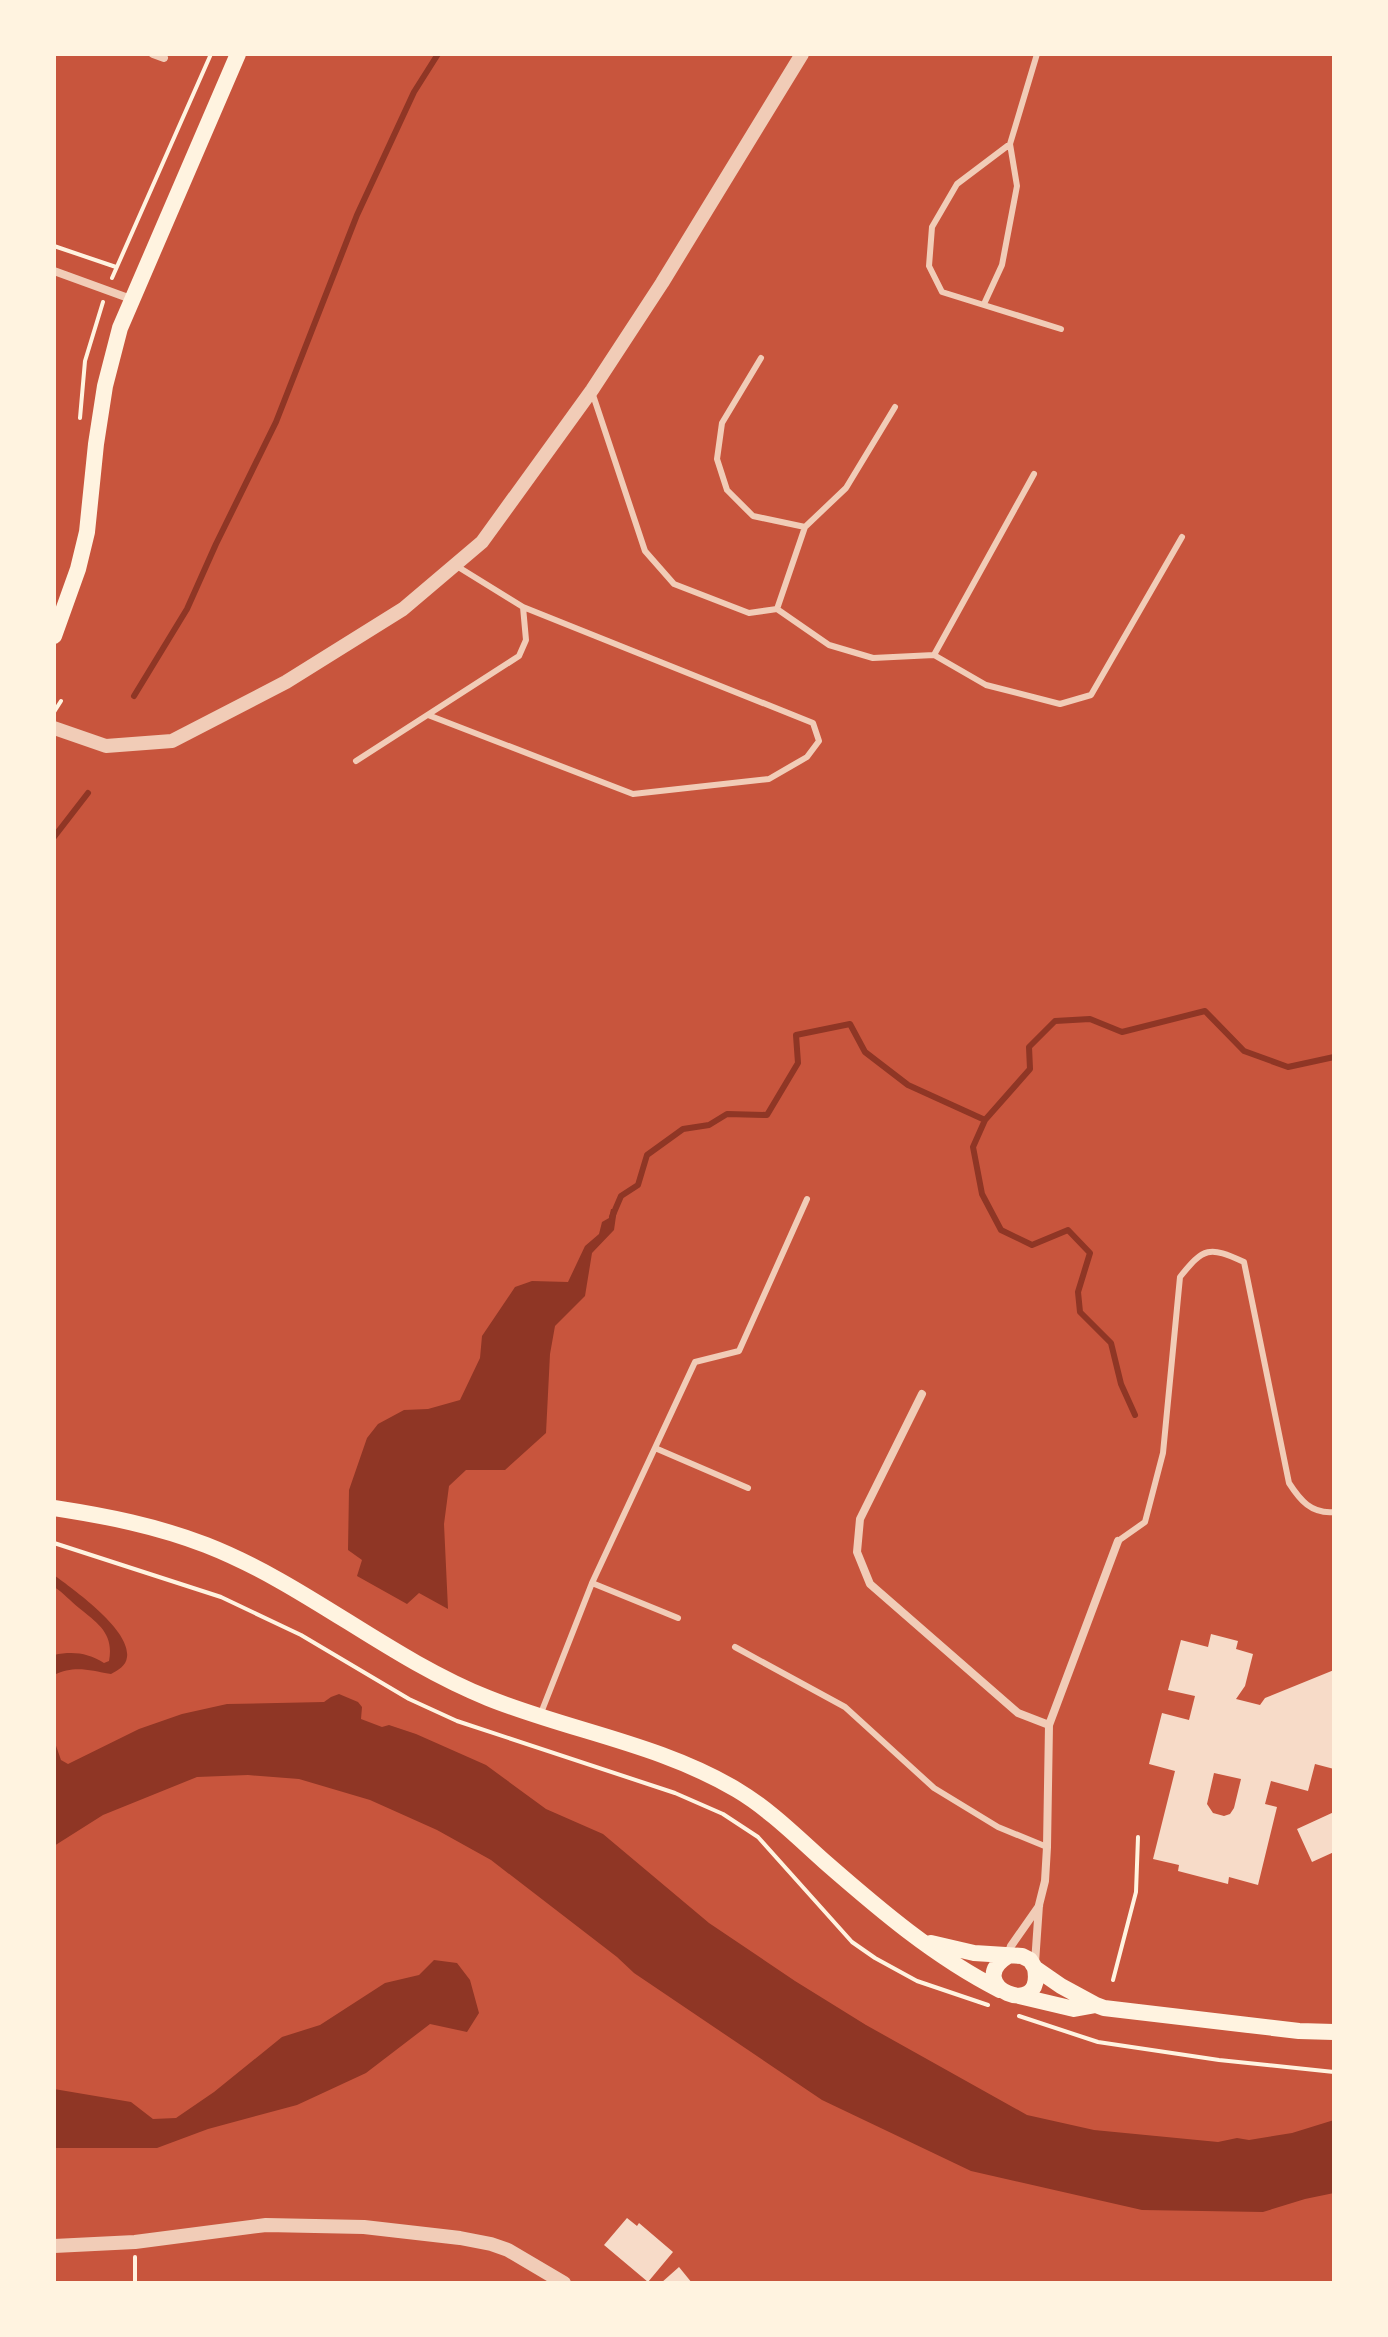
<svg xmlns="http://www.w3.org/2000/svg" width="1388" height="2337" viewBox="0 0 1388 2337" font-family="Overpass,sans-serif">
  <rect width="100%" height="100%" fill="#c8553d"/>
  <path fill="#8f3625" d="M611,1209H617L614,1230L592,1253L585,1296L555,1326L550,1354L546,1433L505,1470H466L449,1486L444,1524L448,1609L419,1593L407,1604L357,1576L362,1560L348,1550L349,1490L367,1438L378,1424L404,1410L428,1409L460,1400L480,1358L482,1336L515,1287L532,1281L568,1282L585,1246L599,1234L602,1222L609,1218Z
    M54,1575C74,1590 131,1630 127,1657C126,1666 118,1670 111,1674C89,1670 74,1665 54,1675V1655C73,1651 88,1653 104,1663L109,1661C114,1634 99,1624 79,1608C70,1601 64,1593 54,1587Z
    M339,1694L358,1702L362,1707L361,1719L382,1727L389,1725L416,1734L486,1765L546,1809L603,1834L709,1923L795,1981L866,2025L1027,2115L1094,2130L1218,2142L1237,2138L1249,2140L1292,2133L1334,2120V2193L1305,2199L1263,2212L1142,2210L971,2171L822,2100L634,1973L617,1957L491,1860L437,1830L370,1800L299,1779L248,1775L197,1777L103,1815L54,1846V1740L61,1760L68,1764L139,1729L182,1714L227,1704L324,1702L331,1697Z
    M434,1960L457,1963L470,1980L479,2013L467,2032L430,2024L366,2073L297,2105L208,2129L157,2148H54V2089L131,2102L153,2119L176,2118L214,2092L282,2037L320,2025L385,1983L419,1975Z"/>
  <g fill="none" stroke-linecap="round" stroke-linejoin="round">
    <path stroke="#8f3625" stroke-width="6" d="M134,696L187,609L216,544L276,422L357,215L414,92L438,54
      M54,837L88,793
      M985,1120L973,1147L982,1194L1001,1230L1032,1245L1068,1230L1090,1253L1078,1292L1080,1312L1111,1343L1121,1384L1135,1415
      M612,1217L621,1196L638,1185L647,1155L683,1129L709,1125L727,1114L767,1115L798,1063L796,1035L850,1024L865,1052L908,1085L985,1120L1030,1069L1029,1047L1055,1021L1090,1019L1122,1032L1205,1011L1244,1051L1288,1067L1334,1057"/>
  </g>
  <path fill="#f7dbc8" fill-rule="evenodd" d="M1211,1634L1238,1641L1236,1649L1253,1654L1245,1686L1236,1699L1260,1705L1265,1698L1334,1670V1769L1315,1764L1308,1791L1271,1781L1265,1804L1277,1807L1258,1885L1229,1877L1228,1884L1178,1871L1179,1865L1153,1859L1175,1771L1149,1764L1162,1713L1189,1720L1195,1696L1168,1690L1181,1640L1208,1647ZM1214,1773L1241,1779L1234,1808L1230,1814L1224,1816L1213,1813L1207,1804Z
    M1334,1812V1852L1312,1862L1297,1829Z
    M627,2218L637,2226L639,2223L673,2252L648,2282L604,2245Z
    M679,2267L692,2283H661Z"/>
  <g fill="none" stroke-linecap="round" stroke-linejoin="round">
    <path stroke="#fff3e0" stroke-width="4" d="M54,246L116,267
      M112,278L211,54
      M80,418L85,361L103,302
      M54,712L61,701
      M54,1543L221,1597L301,1635L409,1699L457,1721L675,1793L723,1814L758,1837L852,1942L875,1958L917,1981L988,2005
      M1113,1980L1136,1892L1138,1837
      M1019,2016L1098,2042L1219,2060L1334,2072
      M135,2283V2257"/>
    <path stroke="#f1ccb7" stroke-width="6" d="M1037,54L1010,144L957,184L932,227L929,266L942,292L1061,329
      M984,304L1002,265L1017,186L1010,144
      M761,358L722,423L717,459L727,490L753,516L805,527
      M592,392L645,551L674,584L749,613L777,609L829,645L873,658L934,655L986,685L1060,704L1091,695L1182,537
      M777,609L805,527L846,488L895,407
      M934,655L1034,474
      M428,715L633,794L769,779L807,757L819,741L813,723L523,607L455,565
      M356,761L519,656L526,640L523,607
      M655,1448L748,1488
      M1118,1541L1145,1522L1163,1453L1180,1277C1204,1247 1209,1246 1244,1262L1289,1483C1300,1500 1311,1514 1334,1512
      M592,1583L678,1618
      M735,1647L845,1707L934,1788L998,1827L1047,1847
      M541,1713L592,1583L695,1362L739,1351L807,1199"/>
    <path stroke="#f1ccb7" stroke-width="8" d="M153,54L164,58
      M54,271L131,299
      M922,1394L860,1519L857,1552L870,1584L1018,1713L1049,1725
      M1008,1955L1011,1946L1039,1906
      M1035,1963L1039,1905L1045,1881L1047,1847L1049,1725L1118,1541"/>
    <path stroke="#f1ccb7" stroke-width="14" d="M54,728L106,746L172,741L286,682L403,609L482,542L592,390L662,283L802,54
      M54,2246L135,2242L266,2225L364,2227L460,2238L491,2244L508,2250L564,2283"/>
    <path stroke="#fff3e0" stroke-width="16" d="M54,636L78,569L87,532L96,444L105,386L120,328L238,54
      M54,1508C106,1516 157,1526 206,1545C306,1584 388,1658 488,1698C570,1731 660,1744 737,1790C769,1809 797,1837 825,1862C880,1910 935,1957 1000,1990
      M931,1943L974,1953L1022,1956L1030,1960L1035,1968L1061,1986L1096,2005L1104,2008L1299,2031L1334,2032
      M1008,1956C961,1985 1045,2022 1035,1968
      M1019,1996L1074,2009L1096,2005"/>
  </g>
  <rect width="1388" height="2337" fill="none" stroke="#fff3e0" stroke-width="112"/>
</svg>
